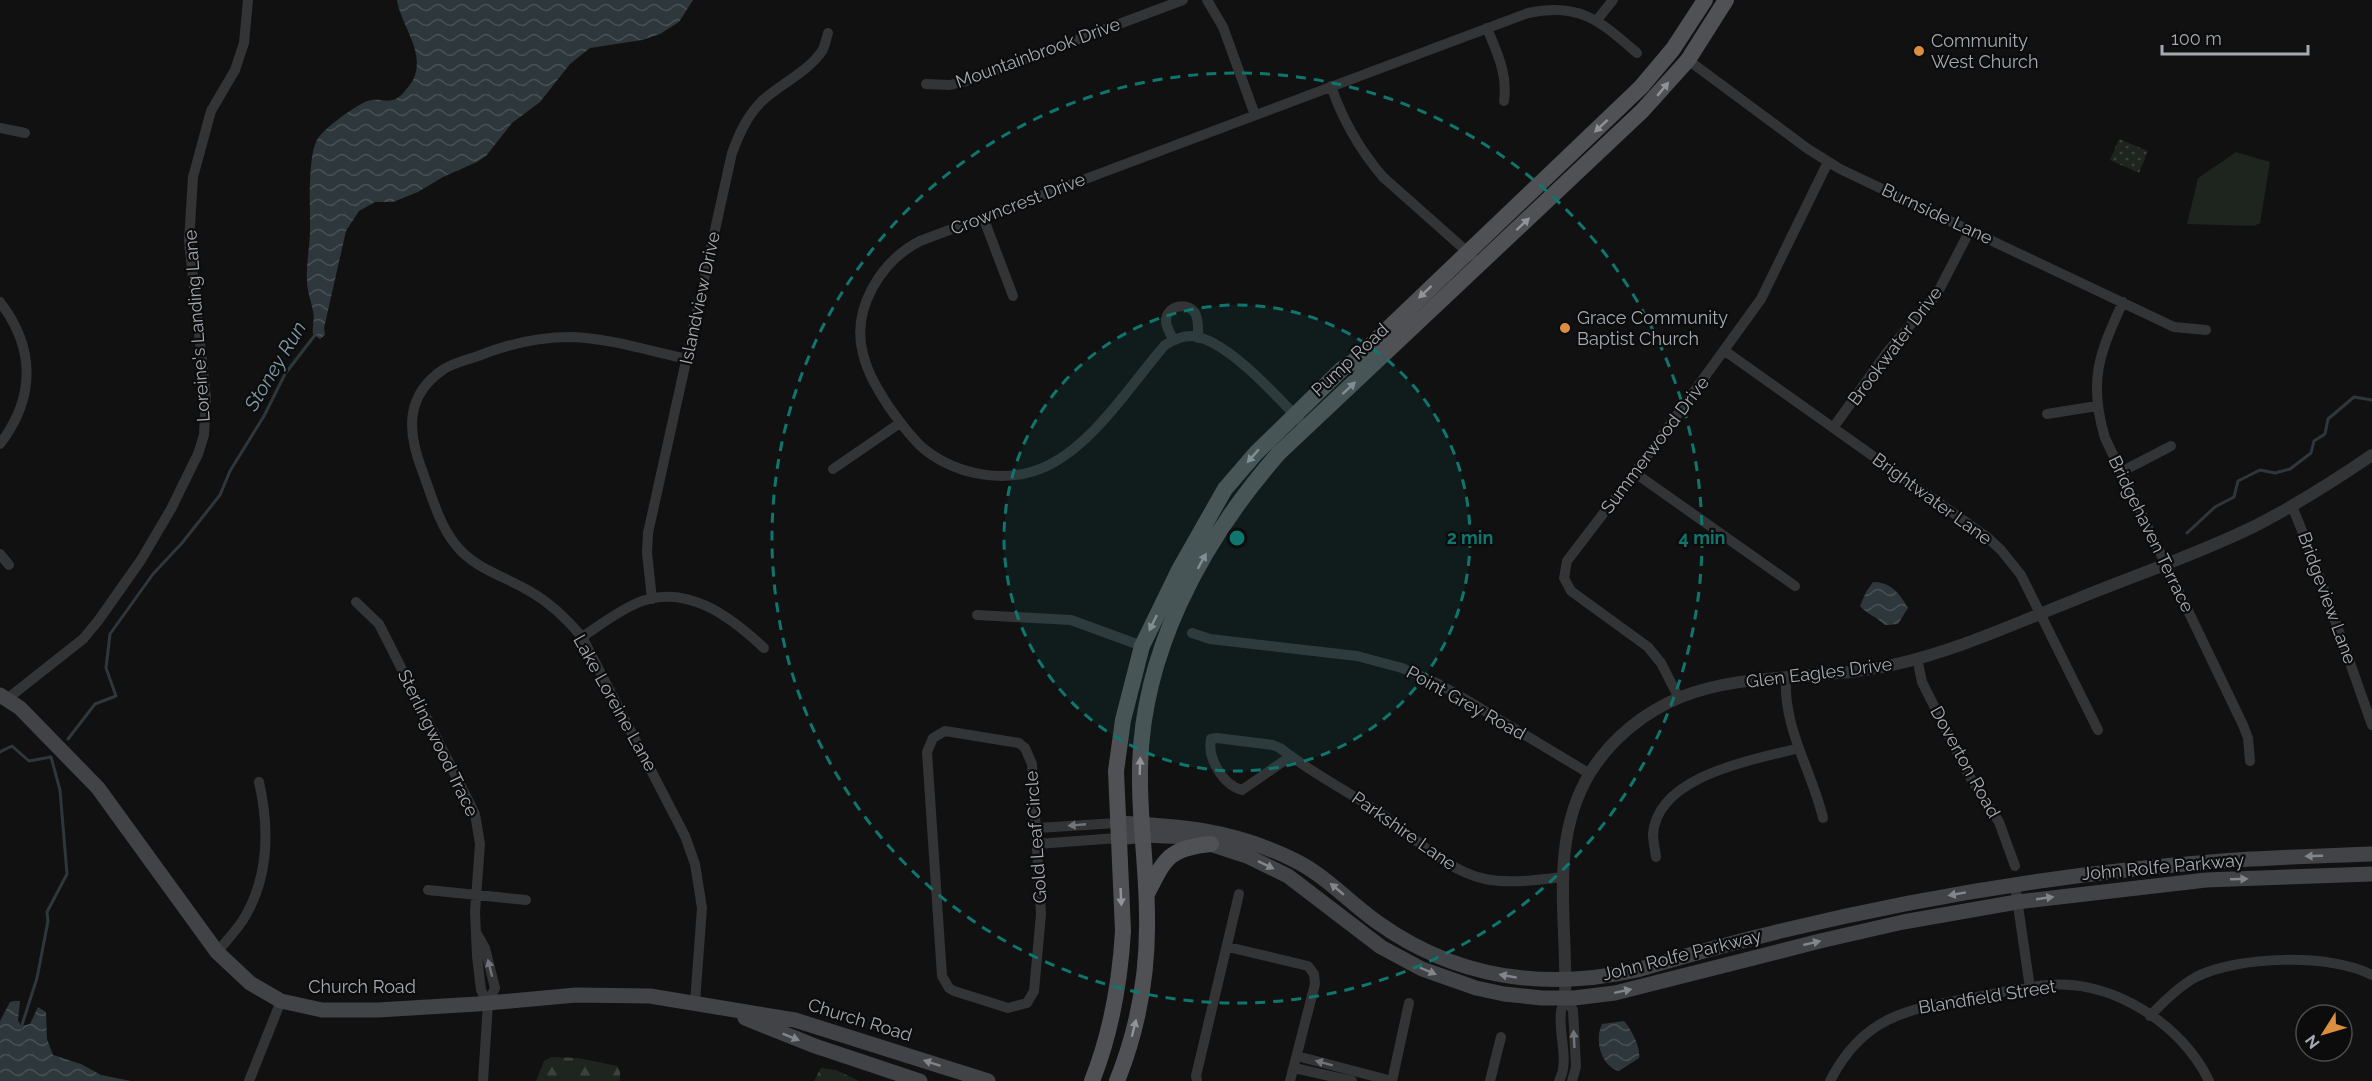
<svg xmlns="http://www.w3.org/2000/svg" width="2372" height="1081" viewBox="0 0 2372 1081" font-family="Raleway,sans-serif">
  <defs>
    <pattern id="forest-firs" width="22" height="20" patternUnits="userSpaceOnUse" patternTransform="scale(1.5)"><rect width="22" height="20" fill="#1e241e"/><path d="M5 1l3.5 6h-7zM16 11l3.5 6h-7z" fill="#3c413c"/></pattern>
    <pattern id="garden-dots" width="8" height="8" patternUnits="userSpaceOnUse" patternTransform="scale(1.5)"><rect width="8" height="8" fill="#1e241e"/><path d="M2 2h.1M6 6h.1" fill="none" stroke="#3c413c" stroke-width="1.8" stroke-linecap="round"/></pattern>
    <pattern id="water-waves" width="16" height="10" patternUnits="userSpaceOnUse" patternTransform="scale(1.5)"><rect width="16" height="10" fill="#2e373b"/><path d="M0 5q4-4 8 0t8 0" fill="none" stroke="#495155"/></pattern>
  </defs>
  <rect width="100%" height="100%" fill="#111112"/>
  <path fill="url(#forest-firs)" d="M551,1057L578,1058L617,1066L620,1072V1081H536L544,1061Z
    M821,1068L836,1070L859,1081H814Z"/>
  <path fill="url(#garden-dots)" d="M2119,139L2148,151L2139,173L2110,160Z"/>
  <path fill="#1e241e" d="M2236,152L2270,162L2260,223L2254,226L2187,224L2198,178Z"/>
  <path fill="url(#water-waves)" d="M397,0H693L679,22L660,34L642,40L590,48L570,64L540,102L512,123L486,156L477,162L443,177L418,192L393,202H375L359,211L346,231L324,328L325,335L320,339L313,334C312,326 315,318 313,311C311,300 307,292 307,280C306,261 311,241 310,221C310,202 308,157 317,140C324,128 350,110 363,103C379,94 390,109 404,92C407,88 412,83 414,78C425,50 401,26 397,0Z
    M1873,582C1891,582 1900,594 1908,608L1898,624L1885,625C1877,617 1868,615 1860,606L1866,592Z
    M14,1001H20L18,1020L21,1026L30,1024L38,1007L46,1012L47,1039L53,1055L81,1064L101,1075L131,1081H0V1021L10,1002Z
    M1624,1021C1631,1029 1641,1047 1639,1058L1619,1071C1601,1066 1594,1040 1602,1024Z"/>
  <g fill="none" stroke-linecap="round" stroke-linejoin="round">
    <path stroke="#2e373b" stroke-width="3" d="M2187,533L2215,507L2234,497L2238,481L2260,470L2275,473L2290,469L2311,453L2314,441L2325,434L2328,419L2354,397L2372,400
      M68,739L95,704L116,696L106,668L110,634L153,574L182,543L220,495L230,471L264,416L285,374L315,335
      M0,752L12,746L29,761L51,757L60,790L67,874L47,912L48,921L37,978L21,1028"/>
    <path stroke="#323436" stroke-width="10" d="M1207,0L1223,27L1255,115
      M1597,20L1613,0
      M1487,28C1497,53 1508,74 1504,101
      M1688,60L1808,149L1840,169L2174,327L2206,330
      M926,84L950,85L967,81L1183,0
      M1331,86C1343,121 1359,149 1383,177L1472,256
      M0,128L25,133
      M983,217L1013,296
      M0,302C36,349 35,398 0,444
      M2123,302C2099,354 2088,381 2105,438L2243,725L2248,738L2250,761
      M1173,340C1171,334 1166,327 1166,321C1166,306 1187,301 1195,313C1199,320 1198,330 1198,338
      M1725,351L1987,537L2001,550L2021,575L2098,730
      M687,359C649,351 609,338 571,337C537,337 508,344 478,356C467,360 454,363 444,369C405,395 407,431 422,470C431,494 439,524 455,544C474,569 505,576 531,592C552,604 567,619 582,637L685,836L695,864L702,908L695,1002
      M2047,414L2097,406
      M1307,428C1283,403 1226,337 1191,336C1181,336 1173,340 1165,345C1131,384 1095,442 1049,465C1009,485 958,476 924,449C910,437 900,422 889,407C878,390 868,374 863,354C851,309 881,261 920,241L1528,13C1580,2 1600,21 1637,53
      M1833,428L1888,351L1937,294L1970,230
      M833,469L900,423
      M2121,472L2171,446
      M1635,473L1795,586
      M2292,506L2313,558L2372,725
      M0,554L9,565
      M652,599L647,553L648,533L732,153C739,134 747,116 762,101C780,84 808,72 822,51C825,46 826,39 828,33
      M356,602L379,624L475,814L480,844L475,912L477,956L481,990L488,1003
      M977,615L1071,620L1142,646
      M1192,633L1210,639L1357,656L1402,668L1439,684L1470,702L1590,774
      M582,637C600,625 617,612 637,603C686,582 731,617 764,648
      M1917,658L1922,682L1968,774L1999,822L2015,866
      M1786,678C1783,728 1812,771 1823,818
      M1679,698L1661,663L1648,647L1571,591L1564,578L1567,561L1651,451L1761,299L1828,162
      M7,699L83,639L98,621L141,560L171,509L198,454L204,435L206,398L189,241L193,177L211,111L235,70L244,43L248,0
      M945,731L1019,743L1025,748L1032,764L1041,914L1034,991L1027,1003L1008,1008L954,991L949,988L942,976L927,752L933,738Z
      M1291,756L1242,790C1223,785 1207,758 1211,739L1217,738L1273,745L1280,748C1311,773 1348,791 1380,813C1414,836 1444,870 1485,879C1510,884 1536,880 1562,877
      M1037,828L1117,823
      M1037,844L1118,838
      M1656,857C1655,849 1653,841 1653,834C1658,775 1754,760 1799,748
      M2015,885L2030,988
      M428,890L526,900
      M477,934L485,948L495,988L488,1003L483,1081
      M1228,947L1308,966L1314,974L1315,984L1290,1081
      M217,952C227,940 239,928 246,915C269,874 269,826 259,782
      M1565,998L1573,1010L1576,1067L1572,1081
      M2150,1016C2164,1001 2178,987 2196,977C2237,956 2331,953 2372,975
      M1297,1056L1392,1081
      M1294,1068L1352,1081
      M249,1081L281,1001
      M1197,1081L1196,1076L1239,894
      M1392,1081L1409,1003
      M1490,1081L1501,1037
      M1559,1081C1570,1060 1558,1035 1561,1012C1561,1008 1564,1003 1565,998
      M1830,1081C1864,1014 1910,1009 1977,997C2000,993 2025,986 2049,985C2113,980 2182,1024 2209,1081"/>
    <path stroke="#323436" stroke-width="12" d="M1565,998C1568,922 1548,842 1590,773C1611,739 1644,712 1681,697C1747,671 1822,681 1892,665C1956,651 2016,623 2077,599C2136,575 2198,554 2255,526C2296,505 2334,481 2372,455"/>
    <path stroke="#414346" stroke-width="15" d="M0,695L20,708L98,788L217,952L250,983L281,1001L322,1010H378L477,1004L576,995L650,996L795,1020L988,1081
      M1117,823C1182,826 1234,830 1294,860C1325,875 1349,902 1377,922C1455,978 1544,991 1637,970C1827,913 2024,876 2222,861C2272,857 2322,856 2372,854
      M1118,838L1143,835L1189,837L1247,856L1288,876L1381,947L1422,969L1476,988L1504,994L1542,998H1574L1615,993L1820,941L1903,922L2017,902L2206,880L2372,874
      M745,1018L815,1046L920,1081"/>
    <path stroke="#4f5155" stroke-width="16" d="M1147,894C1165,858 1169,848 1211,844
      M1092,1081C1111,1033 1120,983 1123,931L1116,771L1123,720L1142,646L1179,570L1225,489L1256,453L1342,369L1353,362L1641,87L1673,49L1705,0
      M1117,1081C1138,1029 1148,972 1147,917C1147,871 1140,826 1140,780C1138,658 1200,543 1279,453L1642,111L1688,60L1726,0"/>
  </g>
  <defs><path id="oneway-solid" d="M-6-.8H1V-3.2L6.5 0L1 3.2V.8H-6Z" transform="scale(1.5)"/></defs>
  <g fill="#8f949a">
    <use href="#oneway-solid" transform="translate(1663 89) rotate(-50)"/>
    <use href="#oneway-solid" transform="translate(1601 126) rotate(137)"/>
    <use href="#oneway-solid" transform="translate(1523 224) rotate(-43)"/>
    <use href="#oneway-solid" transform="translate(1425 292) rotate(137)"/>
    <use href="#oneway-solid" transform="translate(1349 388) rotate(-43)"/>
    <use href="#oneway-solid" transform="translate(1253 456) rotate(131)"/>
    <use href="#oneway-solid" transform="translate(1202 561) rotate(-61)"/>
    <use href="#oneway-solid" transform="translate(1153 623) rotate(116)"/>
    <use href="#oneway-solid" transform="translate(1140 766) rotate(-88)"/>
    <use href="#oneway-solid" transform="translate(1121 897) rotate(87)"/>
    <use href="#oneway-solid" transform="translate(1134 1028) rotate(-76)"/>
  </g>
  <g fill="#71757a">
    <use href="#oneway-solid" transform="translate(1077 825) rotate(175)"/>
    <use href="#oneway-solid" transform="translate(490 968) rotate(-104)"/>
    <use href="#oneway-solid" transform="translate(1574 1039) rotate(-93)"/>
    <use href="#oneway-solid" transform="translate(1324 1063) rotate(-165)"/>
  </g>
  <g fill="#81868c">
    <use href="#oneway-solid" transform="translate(2314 856) rotate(178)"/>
    <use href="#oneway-solid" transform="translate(1266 865) rotate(26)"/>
    <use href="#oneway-solid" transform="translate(2239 879) rotate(-2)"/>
    <use href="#oneway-solid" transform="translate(1337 889) rotate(-140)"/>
    <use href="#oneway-solid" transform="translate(1957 894) rotate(170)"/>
    <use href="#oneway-solid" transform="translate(2045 898) rotate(-8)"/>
    <use href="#oneway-solid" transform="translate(1812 943) rotate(-13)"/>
    <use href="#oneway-solid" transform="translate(1428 971) rotate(23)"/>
    <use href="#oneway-solid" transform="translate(1508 976) rotate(-170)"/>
    <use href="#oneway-solid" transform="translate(1623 991) rotate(-12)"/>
    <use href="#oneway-solid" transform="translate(791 1037) rotate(22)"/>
    <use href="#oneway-solid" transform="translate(932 1063) rotate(-162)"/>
  </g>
  <circle cx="1237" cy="538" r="233" fill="#0f766e" fill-opacity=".12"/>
  <g fill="none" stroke="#0f766e" stroke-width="3" stroke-dasharray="10 8">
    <circle cx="1237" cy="538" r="233"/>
    <circle cx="1237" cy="538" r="465"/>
  </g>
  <g fill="#db8e40" stroke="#0c0c0d" stroke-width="2">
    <circle cx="1919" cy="51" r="6"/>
    <circle cx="1565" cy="328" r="6"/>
  </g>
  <g text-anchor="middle" stroke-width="4.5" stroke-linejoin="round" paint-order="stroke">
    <g font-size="18" fill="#a4aab1" stroke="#0c0c0d" text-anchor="start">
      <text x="1931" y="47">Community<tspan x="1931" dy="21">West Church</tspan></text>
      <text x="1577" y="324">Grace Community<tspan x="1577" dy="21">Baptist Church</tspan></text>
    </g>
    <g font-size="18" fill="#a4aab1" stroke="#0c0c0d">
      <text transform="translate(1038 53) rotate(-20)" y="6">Mountainbrook Drive</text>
      <text transform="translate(1018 204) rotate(-21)" y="6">Crowncrest Drive</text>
      <text transform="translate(1937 214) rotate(25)" y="6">Burnside Lane</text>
      <text transform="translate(700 298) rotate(-78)" y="6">Islandview Drive</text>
      <text transform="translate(197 326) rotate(-94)" y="6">Loreine's Landing Lane</text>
      <text transform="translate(1895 346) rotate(-53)" y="6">Brookwater Drive</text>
      <text transform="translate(1350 360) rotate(-43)" y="6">Pump Road</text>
      <text transform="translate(1655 445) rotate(-53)" y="6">Summerwood Drive</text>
      <text transform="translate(1932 499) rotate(36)" y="6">Brightwater Lane</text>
      <text transform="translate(2151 534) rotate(64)" y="6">Bridgehaven Terrace</text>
      <text transform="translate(2327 598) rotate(70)" y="6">Bridgeview Lane</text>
      <text transform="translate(1819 673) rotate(-7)" y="6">Glen Eagles Drive</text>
      <text transform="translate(615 703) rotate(61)" y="6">Lake Loreine Lane</text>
      <text transform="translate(1466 703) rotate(29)" y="6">Point Grey Road</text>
      <text transform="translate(438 743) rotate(64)" y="6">Sterlingwood Trace</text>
      <text transform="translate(1965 762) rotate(61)" y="6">Doverton Road</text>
      <text transform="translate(1404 831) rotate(35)" y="6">Parkshire Lane</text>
      <text transform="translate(1036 837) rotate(-94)" y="6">Gold Leaf Circle</text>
      <text transform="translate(2163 867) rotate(-5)" y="6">John Rolfe Parkway</text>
      <text transform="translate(1682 955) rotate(-14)" y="6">John Rolfe Parkway</text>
      <text x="362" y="993">Church Road</text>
      <text transform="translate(1987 997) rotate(-9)" y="6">Blandfield Street</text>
      <text transform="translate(860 1020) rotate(17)" y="6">Church Road</text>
    </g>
    <g font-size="20" font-style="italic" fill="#7e9ca9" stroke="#0c0c0d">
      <text transform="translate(275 366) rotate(-59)" y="7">Stoney Run</text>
    </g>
  </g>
  <circle cx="1237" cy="538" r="9" fill="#0f766e" stroke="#0c0c0d" stroke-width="3"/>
  <g font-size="18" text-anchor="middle" font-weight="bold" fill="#0f766e" stroke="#0c0c0d" stroke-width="4.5" stroke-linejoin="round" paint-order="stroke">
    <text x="1470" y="544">2 min</text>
    <text x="1702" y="544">4 min</text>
  </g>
  <g transform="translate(2324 1033) rotate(233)"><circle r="28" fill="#0c0c0d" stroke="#494b4f" stroke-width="1.5"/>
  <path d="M0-4.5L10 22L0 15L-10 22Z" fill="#db8e40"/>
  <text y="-9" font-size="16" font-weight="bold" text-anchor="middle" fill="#a4aab1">N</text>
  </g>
  <path d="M2162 45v9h146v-9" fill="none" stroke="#a4aab1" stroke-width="3"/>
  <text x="2171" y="45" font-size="18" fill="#a4aab1" stroke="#0c0c0d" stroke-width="4.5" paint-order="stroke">100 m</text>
</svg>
